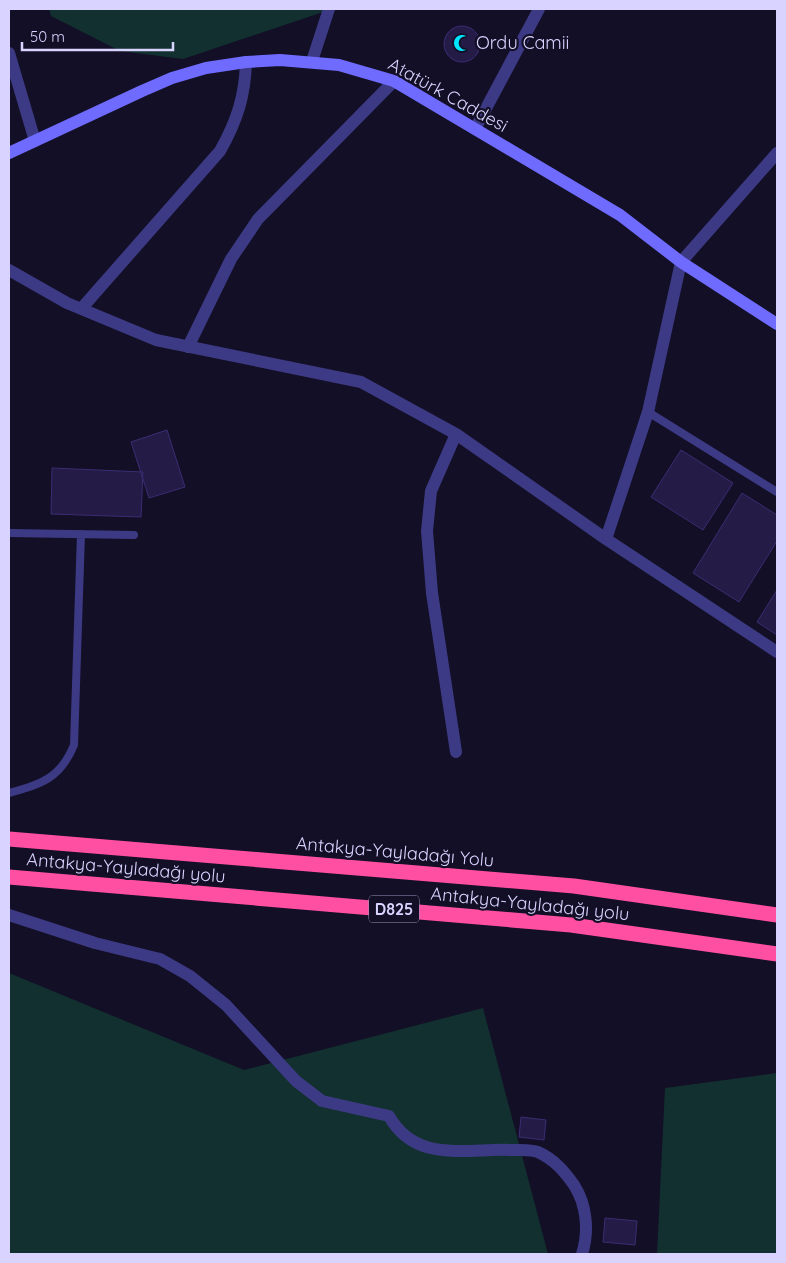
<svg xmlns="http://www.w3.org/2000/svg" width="786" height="1263" viewBox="0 0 786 1263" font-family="Quicksand,sans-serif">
  <rect width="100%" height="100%" fill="#130f26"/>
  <path fill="#12302f" d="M49,9H332L183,59L120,51L51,16Z
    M9,973L244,1070L483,1008L548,1254H9Z
    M777,1073V1254H657L665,1088Z"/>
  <path fill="#241b47" stroke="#3b2d73" d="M444 44a18 18 0 1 1 36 0a18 18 0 1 1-36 0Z
    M167,430L185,487L149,498L131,442Z
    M681,450L733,483L703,530L651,497Z
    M52,468L143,472L141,517L51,514Z
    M742,493L777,515V541L739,602L693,573Z
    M777,590V635L757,622Z
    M521,1117L546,1120L544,1140L519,1137Z
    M605,1218L637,1221L635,1245L603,1242Z"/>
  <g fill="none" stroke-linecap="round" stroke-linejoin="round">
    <path stroke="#3d3a85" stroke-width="8" d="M648,412L777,492
      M9,533L134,535
      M9,793C41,784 60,779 74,745L81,534"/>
    <path stroke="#3d3a85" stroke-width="12" d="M9,53L35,141
      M312,61L329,9
      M475,129L539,9
      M9,270L67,303L156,340L361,382L456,434L606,539L777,652
      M81,309L220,151C237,121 245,96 246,62
      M188,347L231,259L258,219L394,81
      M606,539L648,412L681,262L777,153
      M456,752L432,593L427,531L431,491L456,434
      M9,915L95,943L160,959L190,976L226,1005L296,1081L322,1101L389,1116C416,1164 466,1148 512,1150C520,1150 531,1149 538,1152C555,1160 564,1171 574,1185C587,1205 589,1232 582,1254"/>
    <path stroke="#6f6bff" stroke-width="12" d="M9,153L142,91L172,78L206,68L246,62L280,60L339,65L394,81L620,215L681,262L777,324"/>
    <path stroke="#ff4fa3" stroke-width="15" d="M9,839L574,886L777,915
      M9,877L571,925L777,954"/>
  </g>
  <defs>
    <g id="mosque-bare" transform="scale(1.35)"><path d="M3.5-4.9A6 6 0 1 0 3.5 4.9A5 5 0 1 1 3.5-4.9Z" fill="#00e5ff" stroke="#130f26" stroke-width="2.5" paint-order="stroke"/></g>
  </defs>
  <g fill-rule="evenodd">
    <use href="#mosque-bare" x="462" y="43"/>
  </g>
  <g text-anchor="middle" stroke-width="4.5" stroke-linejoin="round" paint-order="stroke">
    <rect fill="#130f26" stroke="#9e99be" stroke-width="1" x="369" y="895.5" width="50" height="27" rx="4"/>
    <g font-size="16" font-weight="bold" fill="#d9d4ff">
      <text x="394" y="915">D825</text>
    </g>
    <g font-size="18" fill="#d9d4ff" stroke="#130f26" text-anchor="start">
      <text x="476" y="49">Ordu Camii</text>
    </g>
    <g font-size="18" fill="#d9d4ff" stroke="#130f26">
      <text transform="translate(448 95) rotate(29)" y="6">Atatürk Caddesi</text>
      <text transform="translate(395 852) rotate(5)" y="6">Antakya-Yayladağı Yolu</text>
      <text transform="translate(126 868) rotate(5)" y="6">Antakya-Yayladağı yolu</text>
      <text transform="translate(530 904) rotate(6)" y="6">Antakya-Yayladağı yolu</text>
    </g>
  </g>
  <rect width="786" height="1263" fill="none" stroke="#d9d4ff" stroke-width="20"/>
  <path d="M22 42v8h151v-8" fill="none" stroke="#d9d4ff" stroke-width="2.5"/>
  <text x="30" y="42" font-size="15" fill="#d9d4ff" stroke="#130f26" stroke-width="4" paint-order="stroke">50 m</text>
</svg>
